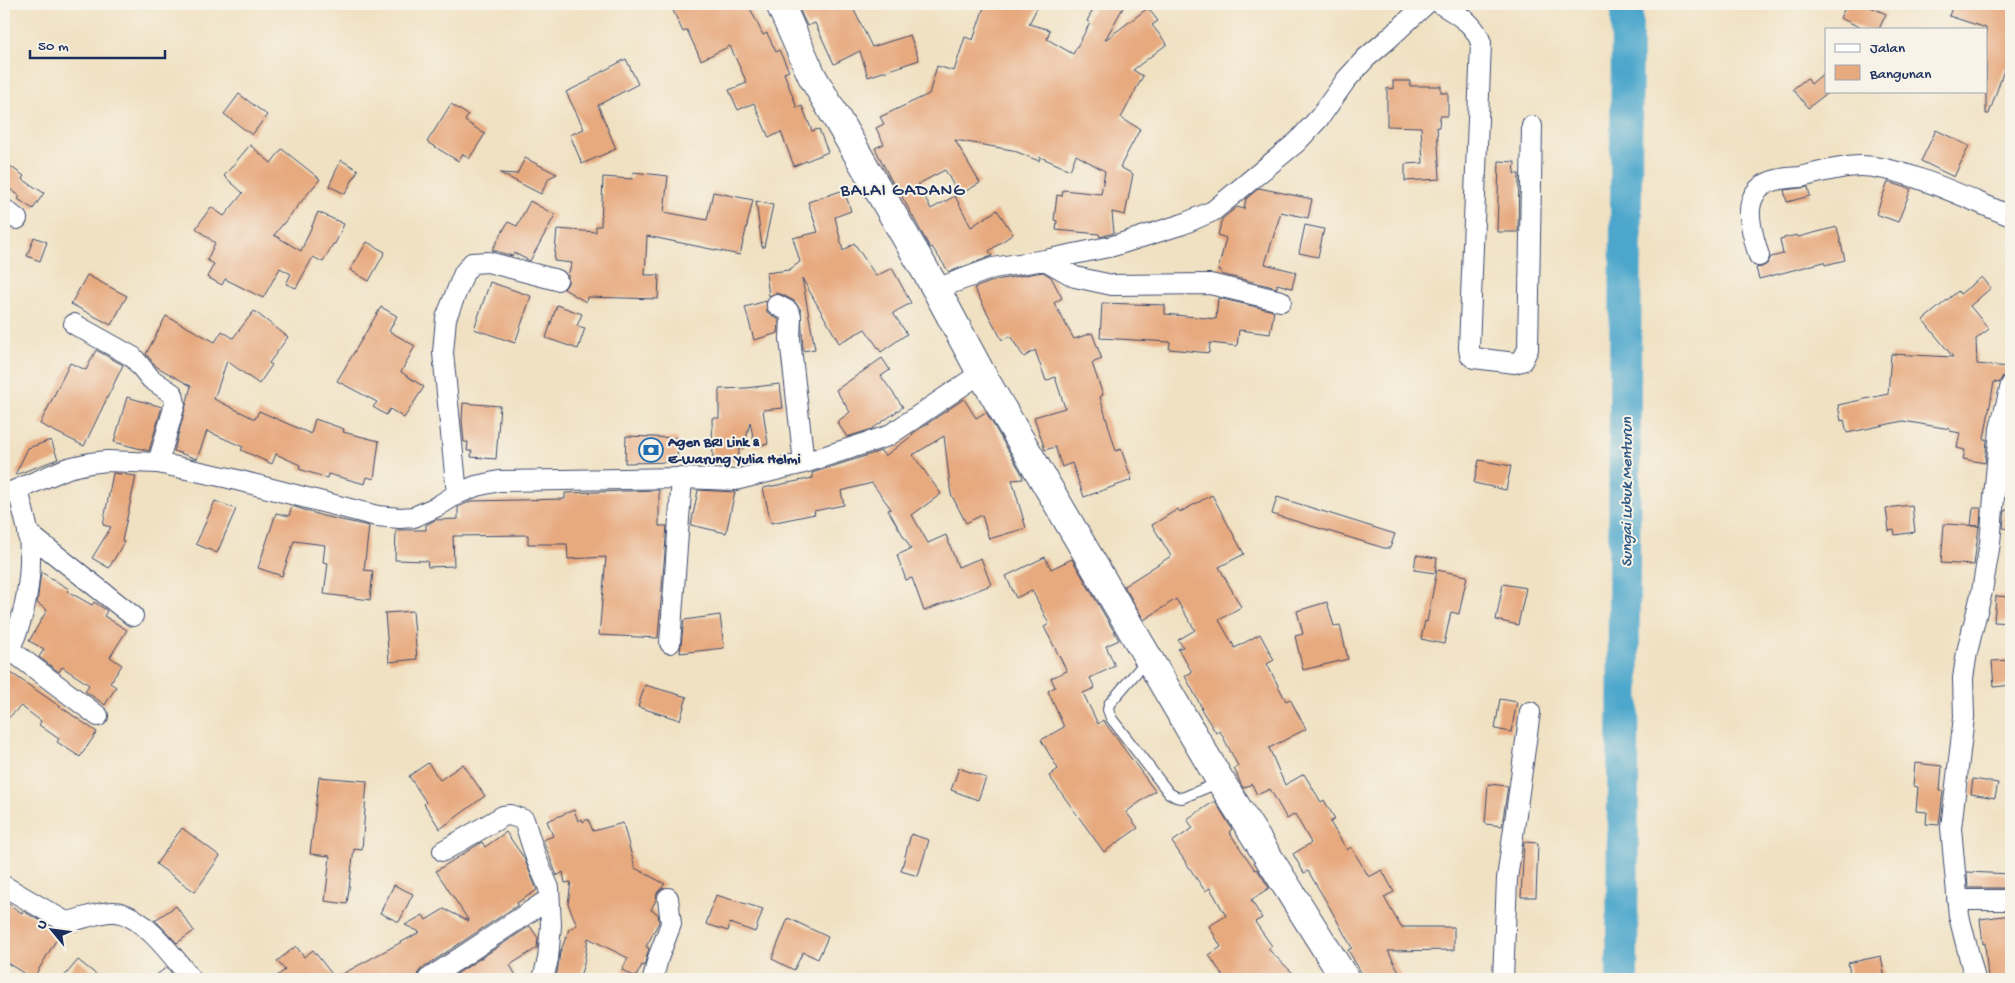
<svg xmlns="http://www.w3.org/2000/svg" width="2015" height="983" viewBox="0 0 2015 983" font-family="'Gochi Hand',sans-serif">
  <rect width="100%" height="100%" fill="#f7f3e8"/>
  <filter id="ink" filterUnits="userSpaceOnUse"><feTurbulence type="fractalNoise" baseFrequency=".02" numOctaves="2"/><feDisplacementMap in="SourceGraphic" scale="10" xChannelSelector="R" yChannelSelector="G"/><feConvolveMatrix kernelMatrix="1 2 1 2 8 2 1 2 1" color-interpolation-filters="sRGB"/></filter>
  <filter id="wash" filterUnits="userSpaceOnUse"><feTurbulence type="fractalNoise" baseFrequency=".0096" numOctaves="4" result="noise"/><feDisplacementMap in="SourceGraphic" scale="20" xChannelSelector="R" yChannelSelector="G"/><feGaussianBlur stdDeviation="1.12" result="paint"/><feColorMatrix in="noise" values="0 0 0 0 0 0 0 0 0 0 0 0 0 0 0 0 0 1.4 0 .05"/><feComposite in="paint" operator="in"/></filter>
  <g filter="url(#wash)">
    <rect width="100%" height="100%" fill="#f0e1c2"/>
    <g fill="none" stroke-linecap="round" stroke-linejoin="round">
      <path stroke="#4ea7cc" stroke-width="32" d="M1622,979L1627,4"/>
    </g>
    <g id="blocks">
      <path fill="#e7a97e" d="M670,4H748L763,35L767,33L776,52L779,50L789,71L784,73L797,108L802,106L812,131L819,129L828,152L794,166L781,132L769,138L754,103L738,110L729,90L747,83L730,46L701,60L687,30L683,32Z
        M797,4H846L849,10L853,8L872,47L910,35L919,60L868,77L860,51L834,64L815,23L807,26Z
        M985,4H1039L1029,24L1050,30L1047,39L1073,54L1090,23L1087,21L1096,4H1125L1105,40L1148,8L1158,21L1152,25L1167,44L1133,70L1143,76L1121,118L1140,129L1120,167L1133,174L1125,215L1112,212L1114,233L1100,237L1099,234L1056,230L1057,221L1054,220L1057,195L1062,196L1063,190L1101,194L1105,171L1076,155L1070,170L1040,157L1039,161L1012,150L955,140L980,183L959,195L945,170L918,184L931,209L955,196L971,227L997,210L1013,234L989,251L992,256L949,272L932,247L930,248L900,193L899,194L890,178L875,148L884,144L876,128L884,124L880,117L929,94L937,66L954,71L965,37L973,40Z
        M1847,4H1864L1886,14L1879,29H1864L1840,18Z
        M1953,4H2011V69L2005,67L1989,114H1986V28L1949,16Z
        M626,59L638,84L598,105L616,149L582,164L570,135L584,129L566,92L591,80L590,78Z
        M1826,71V94L1808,108L1793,89L1807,78L1811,84Z
        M1393,81H1410V86H1441V93H1448V116H1440L1439,127H1437L1440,179L1405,181V164L1423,163L1421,127L1387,126V88L1393,89Z
        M239,94L267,115L252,135L224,114Z
        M451,104L468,115L465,121L485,134L469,159L463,154L458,161L427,142Z
        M1936,130L1969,146L1954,177L1921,161Z
        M250,145L271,163L282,149L320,179L274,235L301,251L318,212L344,224L335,244H333L323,262L313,257L296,288L286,284L291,274L280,268L263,298L225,279L222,285L207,277L214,264L207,260L215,243L196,228L211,207L224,216L243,193L224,176Z
        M525,158L557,174L549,178L541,194L500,173L517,174Z
        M341,160L358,170L345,194L329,186Z
        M1499,161L1515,162L1514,174H1519L1518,232H1497Z
        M4,162L24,176L22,179L44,193L33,209L18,199L20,196L4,185Z
        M633,172L668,176L664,212L707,220L713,192L753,200L740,255L647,236L645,275H659L658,299L587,297L586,302L564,289L568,283V275L572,263L554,261L557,229L596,232V226H601L603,177L632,179Z
        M1888,182L1911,189L1898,222L1876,214Z
        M1808,187L1810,196L1787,202L1784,190Z
        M1259,188L1312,199L1308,218L1281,212L1265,264L1296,272L1292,288L1277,284V288L1221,274V270H1218L1226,238L1218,235L1222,219L1237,207L1244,209L1246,199Z
        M844,190L851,211L835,217L843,251L854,243L876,276L892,268L911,303L893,313L907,334L881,352L865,329L839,343L802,278L815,349L803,351L801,310L794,301L783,295L776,293L769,296L766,273L789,270L800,262L793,238L818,232L808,202Z
        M530,201L555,215L530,261L514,253L512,256L492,250L508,222L517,226Z
        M756,201L773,205L764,247H762Z
        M1305,225L1324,229L1318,257L1299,253Z
        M1837,227L1845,260L1825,265L1824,262L1759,279L1756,268L1762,267L1767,264L1771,257L1783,254L1780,239L1797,235L1798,237Z
        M34,237L47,242L40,261L27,256Z
        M367,242L385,252L369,281L350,270Z
        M1043,272L1051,277L1062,298L1054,303L1074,339L1092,333L1102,359L1092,363L1103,395L1100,397L1116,451L1121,449L1132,480L1084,497L1072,463L1062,467L1055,447L1045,450L1034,417L1065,408L1055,377L1046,381L1035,350L1024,357L1010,336L1002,340L974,288L996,280Z
        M87,275L127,296L111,325L71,304Z
        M1982,277L1991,288L1970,306L1989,329L1976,339L1977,364L2009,367V374L2003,376L1999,383L1994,382L1984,439H1987L1985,463L1963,459L1965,450L1957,448L1960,433L1950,431V429L1903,421L1847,433L1844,420L1841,421L1838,405L1888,394L1891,354L1953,357L1923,320L1958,291L1960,294Z
        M490,282L531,296L515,343L474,329Z
        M1218,298L1274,311L1270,334L1239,330L1237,346L1210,343L1209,353L1169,349L1170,342L1100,338L1102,303L1165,305V314L1216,319Z
        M766,301L767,312L779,320L778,333L754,340L745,307Z
        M557,305L582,314L577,326L585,328L578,349L546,338Z
        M381,307L397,316L389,331L415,346L401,372L424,387L404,418L390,409L386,415L373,407L377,402L337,381Z
        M254,311L288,337L269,363L272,365L259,384L227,361L214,399L255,419L259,411L311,434L315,419L344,429L343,432L379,441L374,479L367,477L365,484L328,474L327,478L299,469L300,465L276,454L272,464L241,450L243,447L207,431L197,459L174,451L191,386L157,367L146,354L166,316L215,342L222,331L233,338Z
        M96,350L123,365L84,446L40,424L70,363L86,370Z
        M882,358L890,370L881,376L903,407L872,429L847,437L837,422L850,412L836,390Z
        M780,384L783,408L763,410L768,444L755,446L750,422L744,448H739V460L713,461L712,418H719V389L746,388Z
        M127,397L162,407L149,451L114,442Z
        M964,399L976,418L986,412L1022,474L1023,479L1012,480L1026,528L989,539L982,515L966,523L951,494L944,436L913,455L941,494L912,515L928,543L946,535L958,567L981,558L991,585L924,611L912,578L906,580L897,555L911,549L888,510L891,509L872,483L841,491L844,505L814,511L815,514L771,523L763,488L813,478L812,473L881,451L885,456L913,435L912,434Z
        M463,403L500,406L496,459L471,457L472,451H467L468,442H464L462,420Z
        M626,436L678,438L677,462L625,463Z
        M51,440L58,459L15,475L28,448Z
        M1479,460L1511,466L1506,490L1474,483Z
        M113,473L136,476L122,541L124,542L109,568L92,558L111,527L103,525Z
        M659,490V526H667L658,638L599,635L606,557L568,559L567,544H528V535L453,536L454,566L428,567L427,561L395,560L396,530H426V525L435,520L458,519V507L472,501L565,499V493Z
        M698,490L735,492L726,533L691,525Z
        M1212,495L1244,554L1219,567L1241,607L1219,620L1235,648L1260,634L1274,660L1267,664L1286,701L1290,699L1306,729L1269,748L1285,785L1304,774L1321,802L1324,800L1335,819L1330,822L1347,850L1351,847L1369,877L1382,870L1394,892L1384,897L1401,927H1454V950L1388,951L1403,979H1365L1348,950L1352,948L1330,908L1308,871L1304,873L1293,854L1311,843L1295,814L1287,819L1270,789L1257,795L1252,784L1243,788L1240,782L1234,768L1238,766L1220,731L1216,733L1201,709L1202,708L1185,676L1192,672L1178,649L1183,647L1178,640L1195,630L1176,599L1144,620L1124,586L1171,556L1152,525L1178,509L1180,512Z
        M1277,497L1395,534L1390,548H1384L1272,514Z
        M215,501L236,509L217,553L196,544Z
        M1912,505L1915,532L1895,535L1894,530L1889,531L1886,508Z
        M292,506L323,516L369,526L364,570L373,571L370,600L324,594L328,563L323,562L325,545L294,541L282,576L258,568L276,513L289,516Z
        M1973,508H1981L1980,526H1971Z
        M2005,510H2011V529L2003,528Z
        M1944,524L1979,526L1974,565L1941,563Z
        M1416,555L1437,558L1435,573L1414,570Z
        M1045,557L1051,569L1072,559L1119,640L1106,646L1115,666L1090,678L1095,688L1083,693L1098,724L1103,720L1155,791L1126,812L1138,828L1104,852L1049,776L1058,769L1041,740L1064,727L1048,691L1055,687L1051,678L1067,671L1044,627L1049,624L1032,590L1016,598L1006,576Z
        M1437,570L1467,576L1459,614L1451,612L1444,644L1421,639L1425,621L1427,622Z
        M41,572L69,589L67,591L92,605L94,602L106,610L107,611L104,616L127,630L110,657L122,665L110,683L116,687L105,705L85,691L89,685L85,682L62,667L59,672L39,657L44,649L29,641L47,610L37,603Z
        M1503,584L1526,588L1518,625L1496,620Z
        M1996,596L2011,597V623L1994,622Z
        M1327,602L1334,626L1340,625L1348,659L1303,670L1295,636L1303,634L1297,611Z
        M413,611L417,659L389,662L385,613Z
        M720,615L724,648L680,653L684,620Z
        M2011,660V685L1994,687L1992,661Z
        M4,668L97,732L80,757L57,742L59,739L39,725L41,721L21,706L4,722Z
        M645,685L687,697L680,720L638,707Z
        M1500,699L1517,702L1511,732L1495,729Z
        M428,763L440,780L463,764L485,796L440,829L424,804L426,802L409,776Z
        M1915,763L1942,766L1940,791H1943L1939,825L1926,824L1927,812L1916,811L1918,787L1913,786Z
        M959,768L986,778L978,800L951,790Z
        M319,777L367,781L362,850L354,849L347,904L325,901L330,856L310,854Z
        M1973,779L1998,783L1995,798L1971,794Z
        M1488,784L1508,786L1502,826L1485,824Z
        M1215,801L1232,829L1229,832L1255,870L1257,869L1269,888L1251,900L1262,918L1255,922L1272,946L1268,949L1299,979H1225L1209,955L1221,947L1209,926L1226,916L1210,888L1205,891L1172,842L1193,828L1187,819Z
        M574,810L578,821L582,819L583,822L588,819L593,831L623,823L635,868L665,884L657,893L656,900L651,910L658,914L659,922L646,947L649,948L644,966L642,965L636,977L622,970L628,958L588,938L584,964L579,979H556L560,953L569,929L577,925L568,904L571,882L565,883L563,872L557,876L543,840L553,836L547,821Z
        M182,828L220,856L195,892L156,864Z
        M506,832L524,858L537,890L517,903L518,905L421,969L418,973L416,979H273L285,970L277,961L296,946L304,957L313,950L335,978L420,932L405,925L423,915L426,920L444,909L469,921L436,871L482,842L485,847Z
        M911,834L929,840L918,876L901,871Z
        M1524,842L1538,843L1536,897H1521Z
        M1967,872L2011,874V888H1968Z
        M394,885L413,894L399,922L380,913Z
        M716,895L763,909L755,932L730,923L728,931L706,924Z
        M4,901L22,913L23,911L61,932L33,979L4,961Z
        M176,906L194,931L177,943L155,920Z
        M2011,915V978L1988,979L1985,943L1983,944L1980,919Z
        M788,918L828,937L818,959L803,952L794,970L772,959Z
        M530,926L538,938L537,948L510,965L518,979H449Z
        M1881,956L1885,979H1851L1848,963Z
        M78,960L102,979H62Z
        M167,967L176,979H151Z"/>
    </g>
  </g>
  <g filter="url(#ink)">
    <use href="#blocks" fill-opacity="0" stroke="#3b4a6d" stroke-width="1"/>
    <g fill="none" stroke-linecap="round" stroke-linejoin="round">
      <g stroke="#3b4a6d" stroke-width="12">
        <path id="lane" d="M1147,660L1109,704L1108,710L1111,718L1169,793L1176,797L1182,798L1220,782"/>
      </g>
      <g stroke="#3b4a6d" stroke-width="22">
        <path id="street" d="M1441,4C1458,15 1475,23 1481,43L1469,348L1470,355L1474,358L1515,363L1522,361L1528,349L1532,126
          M4,209L17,219
          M1759,256C1752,232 1738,195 1770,182C1779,178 1791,178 1800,177C1819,173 1840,166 1860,166C1903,166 1970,200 2011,216
          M1045,260L1075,277L1112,285L1210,284L1281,301
          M936,289L993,268L1045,260L1113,246L1183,224L1213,211L1297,142L1320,117L1346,80L1366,58L1386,41L1426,4
          M777,305L788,311L791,316L790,339L804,463
          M74,324L133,357L151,379L173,394L175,404L158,463
          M457,494L443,353L446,318L464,273L472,263L488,262L557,280
          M4,495L68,468L90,463L107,461L158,463L229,478L377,516L400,518L414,517L438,506L457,494L476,486L499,481L682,478L735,480L804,463L888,436L981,373
          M28,533L133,616
          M670,643L682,478
          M9,649L98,716
          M4,656C26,626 34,567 28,531C25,517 21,503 18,489
          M443,851L503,816L510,815L524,820L536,858L549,888L551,925L548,959L543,979
          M4,886L64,921L68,922C82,919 101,911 114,912C142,913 175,959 191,979
          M1957,900H2011
          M428,979L549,899
          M653,979L658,958L671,924L668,898
          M1503,979L1507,879L1530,712
          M1975,979L1959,916L1951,828L1964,717L1963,678L1967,652L1982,591L1990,543L2000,429L2011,385"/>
      </g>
      <g stroke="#3b4a6d" stroke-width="30">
        <path id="secondary" d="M780,4L812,76L936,289L981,373L1221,782L1345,979"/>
      </g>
      <use href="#lane" stroke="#fff" stroke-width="10"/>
      <use href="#street" stroke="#fff" stroke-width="20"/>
      <use href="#secondary" stroke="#fff" stroke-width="28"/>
    </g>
  </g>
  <defs>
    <g id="bank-ring" transform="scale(1.25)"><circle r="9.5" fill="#f7f3e8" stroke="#1f6fb2" stroke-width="1.5"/><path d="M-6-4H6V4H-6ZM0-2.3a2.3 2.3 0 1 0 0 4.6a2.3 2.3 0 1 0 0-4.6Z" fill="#1f6fb2"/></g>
  </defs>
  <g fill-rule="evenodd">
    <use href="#bank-ring" x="651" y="450"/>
  </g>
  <g text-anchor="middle" stroke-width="4" stroke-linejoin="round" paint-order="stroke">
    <g font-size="15" font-weight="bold" fill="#1b2f5e" stroke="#f7f3e8" text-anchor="start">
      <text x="668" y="446">Agen BRI Link &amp;<tspan x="668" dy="17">E-Warung Yulia Helmi</tspan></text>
    </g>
    <g font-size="16" font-style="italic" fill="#2d5984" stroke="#f7f3e8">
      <text transform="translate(1625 492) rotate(-90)" y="6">Sungai Lubuk Menturun</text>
    </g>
    <g font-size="18" letter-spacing="1" fill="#1b2f5e" stroke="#f7f3e8">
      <text x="903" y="195">BALAI GADANG</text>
    </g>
  </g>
  <rect width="2015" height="983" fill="none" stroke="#f7f3e8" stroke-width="20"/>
  <rect x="1825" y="28" width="162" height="65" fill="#f7f3e8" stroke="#9fa5b1"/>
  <rect x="1835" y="44" width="25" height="8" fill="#ffffff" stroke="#9fa5b1"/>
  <text x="1870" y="52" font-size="15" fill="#1b2f5e">Jalan</text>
  <rect x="1835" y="65" width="25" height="15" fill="#e7a97e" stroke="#9fa5b1"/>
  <text x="1870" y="78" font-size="15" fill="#1b2f5e">Bangunan</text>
  <g transform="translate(52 930) rotate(299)" stroke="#f7f3e8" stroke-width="4" paint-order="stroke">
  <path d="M0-4L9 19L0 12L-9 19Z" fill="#1b2f5e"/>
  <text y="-8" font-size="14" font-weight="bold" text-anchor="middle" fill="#1b2f5e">U</text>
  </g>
  <path d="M30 50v8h135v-8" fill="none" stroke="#1b2f5e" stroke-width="2.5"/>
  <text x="38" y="50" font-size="15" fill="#1b2f5e" stroke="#f7f3e8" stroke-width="4" paint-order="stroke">50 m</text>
</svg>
